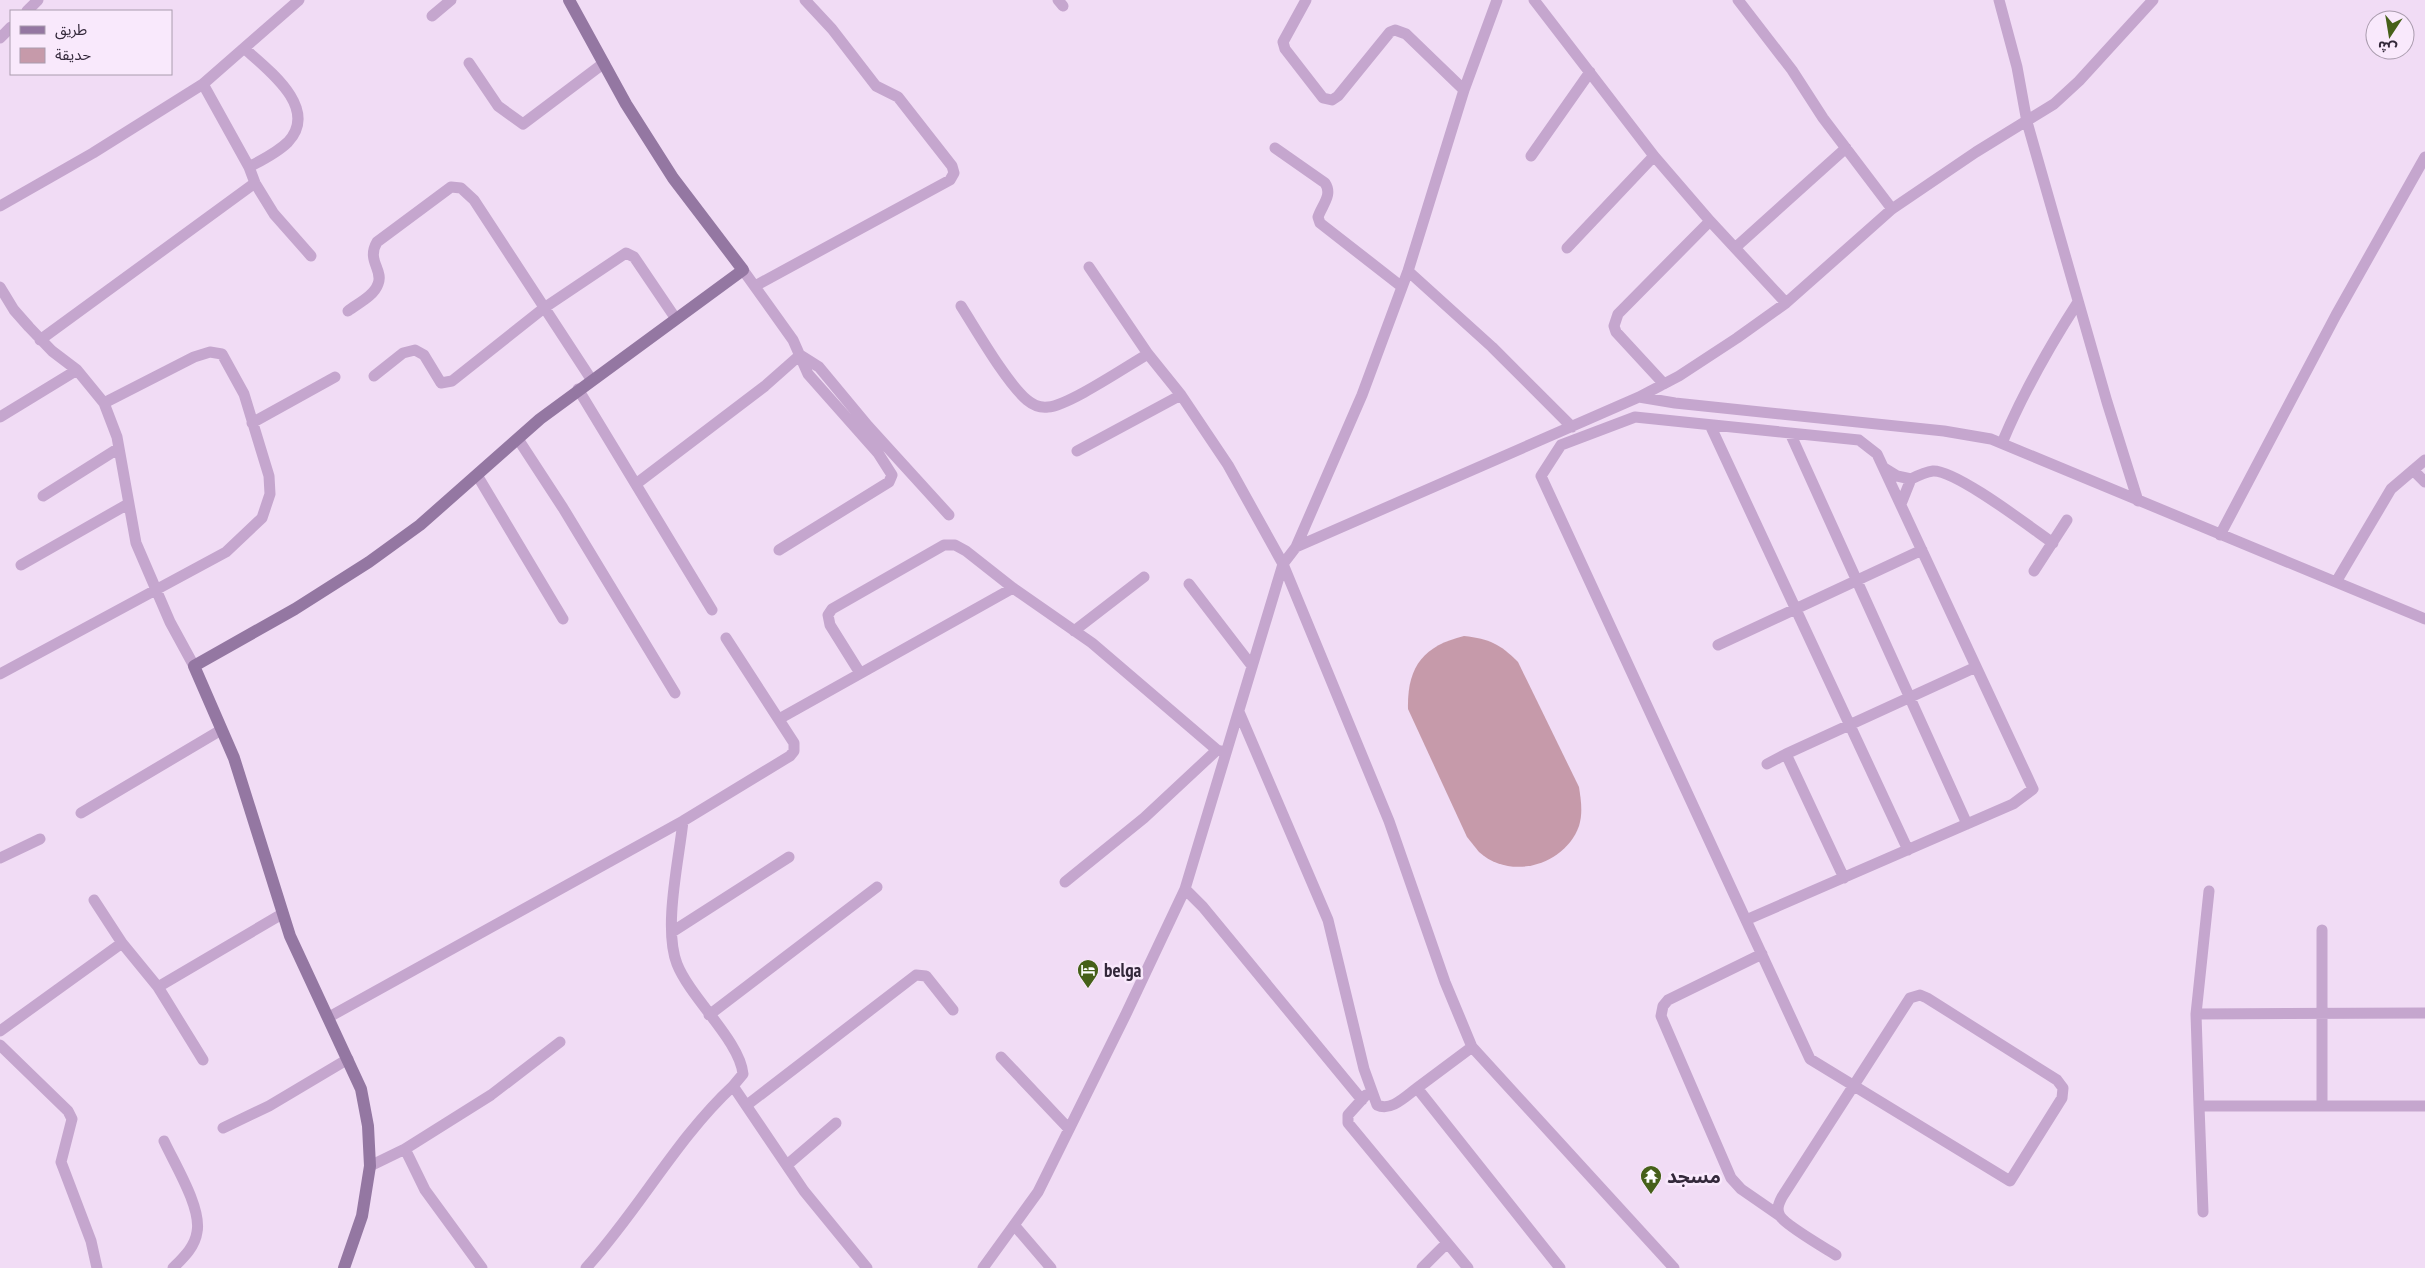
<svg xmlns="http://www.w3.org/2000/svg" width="2425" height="1268" viewBox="0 0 2425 1268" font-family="'PT Sans Narrow','Noto Sans Arabic',sans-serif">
  <rect width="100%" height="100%" fill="#f1dcf5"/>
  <path fill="#c69aaa" d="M1464,636C1490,639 1500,644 1518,662L1579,787C1581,800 1583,813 1579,826C1565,865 1511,881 1479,852C1475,847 1471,842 1467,837L1408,709C1407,667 1423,646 1464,636Z"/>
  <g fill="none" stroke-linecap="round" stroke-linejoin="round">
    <path stroke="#c5a6ce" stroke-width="11" d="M1058,0L1063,6
      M1306,0L1283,42L1285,49L1323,98L1332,100L1338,96L1390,32L1395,30L1406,34L1464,90
      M1534,0L1654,156L1710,221L1786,303
      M1738,0L1792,70L1823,118L1892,209
      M1999,0L2017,67L2027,122L2107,402L2138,501
      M27,11L38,0
      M432,16L451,0
      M0,38L11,27
      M245,49C267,69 320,108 288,142C277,153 262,160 249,167
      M469,63L498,106L523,124L604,63
      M203,84L249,167L255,183L274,214L311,256
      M1275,148L1325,183C1333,195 1322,205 1318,217L1320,223L1402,287
      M1531,156L1590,72
      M0,206L93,153L203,84L299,0
      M1736,247L1846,148
      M1567,248L1654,156
      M1089,267L1148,354L1181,395L1228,465L1283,564L1389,821L1445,982L1472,1047L1674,1268
      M743,270L793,340L808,374L878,453L892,475L889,482L779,550
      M1408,271L1492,347L1572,427
      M755,286L950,180L954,173L952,166L898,97L876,86L832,29L805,0
      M0,287L14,310L29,327L52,351L77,370L104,403L117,437L136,543L170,622L194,666
      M961,306C977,331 1006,382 1027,400C1033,405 1040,408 1048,407C1068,406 1127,366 1148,354
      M348,311C357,304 374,296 378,284C384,270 366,261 377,242L451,187L461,188L474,200L591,379
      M40,340L255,183
      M374,376L403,353L415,350L424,355L441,383L452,381L544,308L626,253L634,257L676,319
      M1664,384L1616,332L1614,326L1618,314L1710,221
      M578,389L712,610
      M1639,397L1679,376L1737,338L1786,303L1892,209L1976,152L2054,104L2079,81L2153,0
      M0,417L77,370
      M252,423L335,377
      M1710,425L1908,850
      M1790,433L1967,824
      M518,439L563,508L675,693
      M2002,443C2023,393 2049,347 2078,302
      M1077,451L1181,395
      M1884,468L1897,476L1911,479
      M2413,470L2425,482
      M477,475L563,619
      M636,484L765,386L800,355L819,367L868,426L949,515
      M43,496L119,448
      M1901,504L1911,479C1917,476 1925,472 1933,471C1956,470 2030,527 2053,543
      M2220,535L2336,315L2425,157
      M1296,547L1362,395L1408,271L1464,90L1497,0
      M21,565L128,504
      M2034,571L2067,520
      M2336,582L2391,489L2425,460
      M1189,584L1252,666
      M1074,631L1144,577
      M1718,645L1922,550
      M860,673L830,625L828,615L832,609L944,545H955L966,551L1013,588L1092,643L1217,750L1225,752
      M0,674L226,552L262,518L270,494L269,476L244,394L222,354L210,352L194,357L104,403
      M1239,712L1328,920L1364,1069L1377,1105C1391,1112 1406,1096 1417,1088
      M779,719L1013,588
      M1767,764L1786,754
      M81,813L221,730
      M683,821C679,860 663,928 677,964C691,999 740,1041 743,1074L733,1086
      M0,858L40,839
      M1844,878L1786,754L1976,667
      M1065,882L1144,818L1217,750
      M1185,889L1203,907L1362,1100
      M2209,891L2196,1014L2199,1106H2425
      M94,900L122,943L158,987L203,1060
      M1746,920L2013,804L2033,789L1877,454L1859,440L1635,417L1561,445L1541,476L1810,1059L2010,1181L2062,1098L2063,1088L2057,1080L1927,998L1920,995L1910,998L1782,1197C1779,1203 1776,1209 1780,1216C1785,1225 1825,1248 1836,1255
      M672,932L789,857
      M1762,954L1668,1000L1663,1006L1661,1016L1731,1178L1741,1189L1780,1216
      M158,987L282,914
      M2196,1014L2425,1013
      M709,1015L877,887
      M329,1017L683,821L790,756L794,751V743L726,638
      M0,1031L122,943
      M0,1045L68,1111L72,1119L61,1162L91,1241L97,1268
      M1472,1047L1417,1088L1560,1268
      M1001,1057L1069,1129
      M1366,1095L1348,1115V1123L1468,1268
      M747,1105L916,975L926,976L953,1010
      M2199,1106L2203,1212
      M2322,1106V930
      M223,1128L269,1106L348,1059
      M164,1141C174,1163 202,1208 197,1232C195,1247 183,1258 173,1268
      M787,1165L836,1123
      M370,1166L405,1149
      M1015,1226L1051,1268
      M482,1268L425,1190L405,1149L491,1095L560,1042
      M586,1268C639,1210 676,1139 733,1086L804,1191L867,1268
      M983,1268L1038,1192L1126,1014L1185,889L1283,564L1296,547L1639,397L1675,403L1944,431L1991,439L2425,619
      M1422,1268L1447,1243"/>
    <path stroke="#9477a2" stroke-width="12" d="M344,1268L362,1216L370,1166L368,1126L361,1089L290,936L234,758L194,666L295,609L369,562L420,525L540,419L743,270L673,178L626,104L569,0"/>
  </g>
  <defs>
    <g id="hotel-pin" transform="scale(1.125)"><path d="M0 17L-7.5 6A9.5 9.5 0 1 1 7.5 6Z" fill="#466019" stroke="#f9e9fc"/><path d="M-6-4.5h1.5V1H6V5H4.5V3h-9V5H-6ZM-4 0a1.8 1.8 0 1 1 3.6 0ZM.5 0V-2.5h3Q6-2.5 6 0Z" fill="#fff"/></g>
    <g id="temple-pin" transform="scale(1.125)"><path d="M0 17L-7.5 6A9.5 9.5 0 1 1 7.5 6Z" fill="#466019" stroke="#f9e9fc"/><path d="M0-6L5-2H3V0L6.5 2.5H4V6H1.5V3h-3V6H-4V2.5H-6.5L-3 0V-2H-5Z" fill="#fff"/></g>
  </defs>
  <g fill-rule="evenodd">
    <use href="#hotel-pin" x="1088" y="970"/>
    <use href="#temple-pin" x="1651" y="1176"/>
  </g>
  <g text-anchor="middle" stroke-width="5" stroke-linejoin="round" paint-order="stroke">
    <g font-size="19" font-weight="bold" fill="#33283a" stroke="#f9e9fc" text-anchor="start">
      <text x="1104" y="977">belga</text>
      <text x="1667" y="1183">مسجد</text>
    </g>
  </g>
  <rect x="10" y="10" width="162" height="65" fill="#f9e9fc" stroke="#aa9cae"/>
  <rect x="20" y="26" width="25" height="8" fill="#9477a2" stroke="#aa9cae"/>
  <text x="55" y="35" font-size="15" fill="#33283a">طريق</text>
  <rect x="20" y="48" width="25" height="15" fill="#c69aaa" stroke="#aa9cae"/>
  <text x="55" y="60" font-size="15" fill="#33283a">حديقة</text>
  <g transform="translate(2390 35) rotate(192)"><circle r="24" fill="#f9e9fc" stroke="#aa9cae"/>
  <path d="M0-4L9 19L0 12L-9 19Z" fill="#466019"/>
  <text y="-8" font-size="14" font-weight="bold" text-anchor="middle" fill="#33283a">ش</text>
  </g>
</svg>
